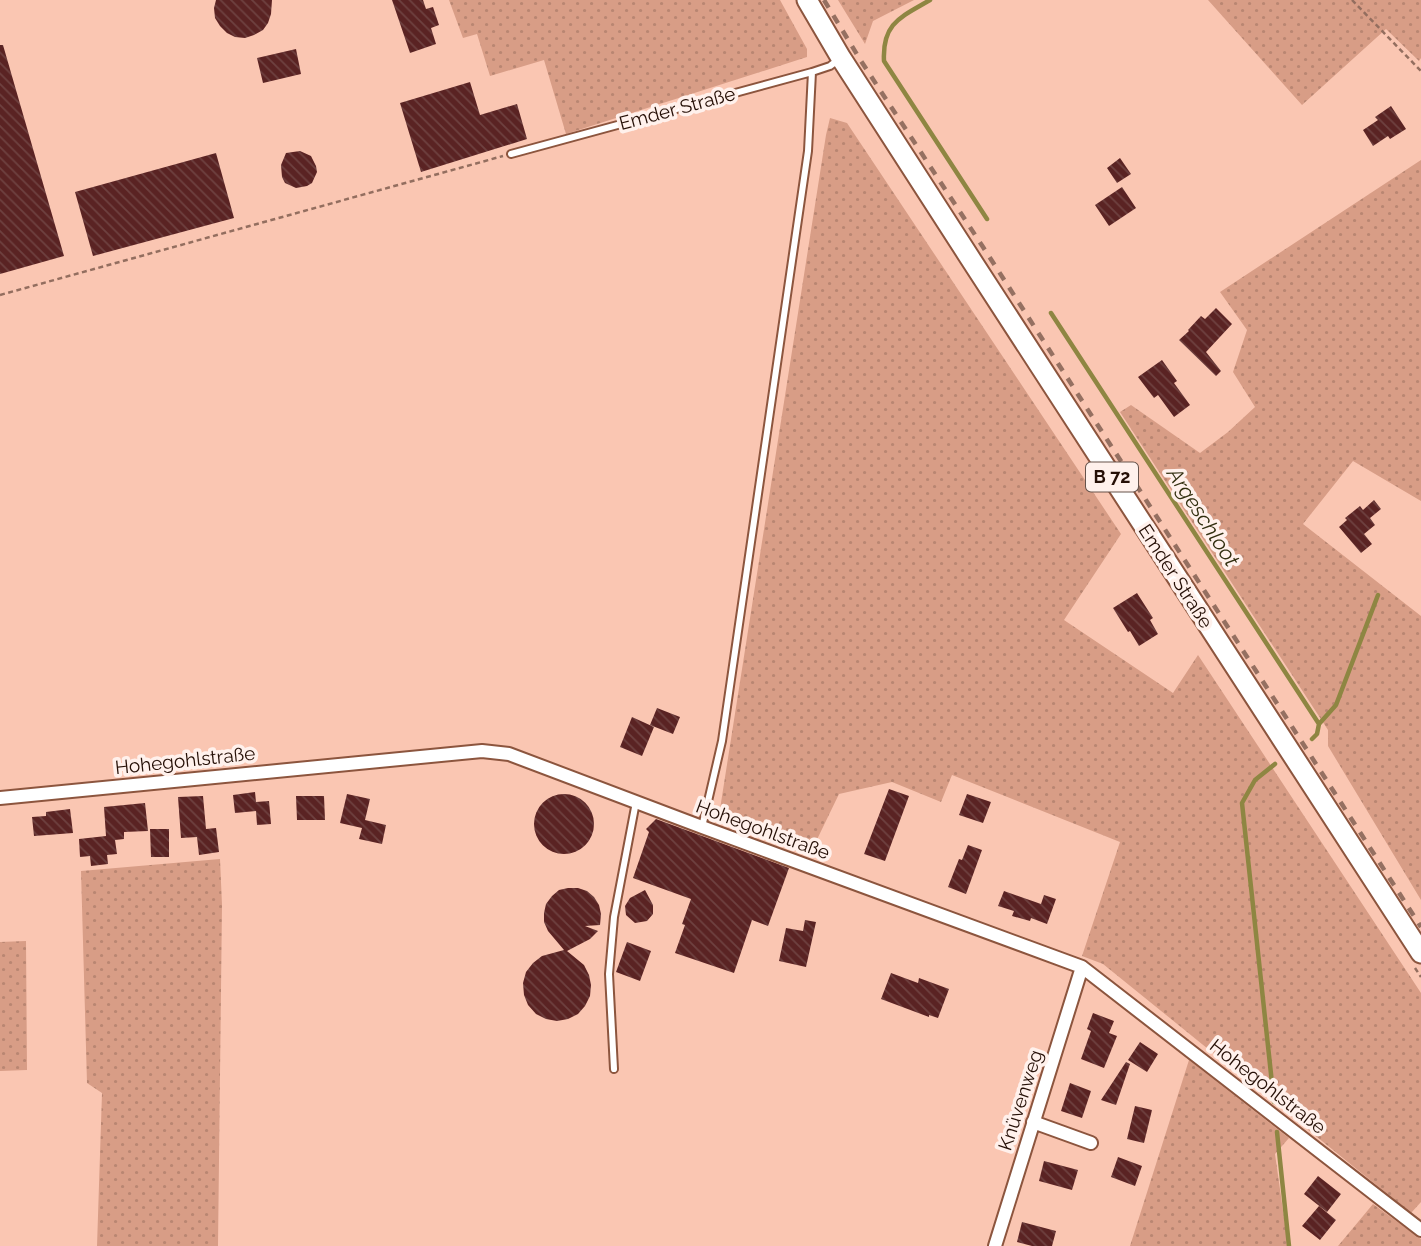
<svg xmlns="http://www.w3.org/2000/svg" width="1421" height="1246" viewBox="0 0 1421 1246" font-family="Raleway,sans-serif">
  <defs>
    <pattern id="grass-dots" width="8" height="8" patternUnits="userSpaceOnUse" patternTransform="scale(1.75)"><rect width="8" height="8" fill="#d89d86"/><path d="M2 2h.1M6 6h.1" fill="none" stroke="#b98672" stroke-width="1.8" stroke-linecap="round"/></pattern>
    <pattern id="building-back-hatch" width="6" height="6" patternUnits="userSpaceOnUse" patternTransform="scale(1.75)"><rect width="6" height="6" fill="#5a2323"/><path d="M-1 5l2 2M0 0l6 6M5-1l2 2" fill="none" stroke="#6e4140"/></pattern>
  </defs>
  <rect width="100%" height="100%" fill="#fac6b2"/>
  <path fill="url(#grass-dots)" d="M449,0H780L807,49V57L566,134L544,60L490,76L477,34L463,38Z
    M838,0H914L873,21L865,44Z
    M1208,0H1421V58L1419,61L1386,29L1302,105Z
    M830,118L847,123L1121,534L1064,620L1173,693L1198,655L1421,993V1202L1411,1213L1103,964L1082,956L1120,842L952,775L941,802L892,782L839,794L809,856L722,821L720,809L826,135Z
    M1421,160V501L1353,461L1303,524L1421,616V900L1328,746V730L1120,412L1131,405L1200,453L1228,432L1255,407L1233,372L1247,330L1220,292Z
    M220,859L222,905L218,1246H97L102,1093L87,1083L81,871Z
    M26,941L27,1070L0,1071V942Z
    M1189,1060L1289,1138L1275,1154L1288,1246H1130Z
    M1373,1204L1421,1239V1246H1338Z"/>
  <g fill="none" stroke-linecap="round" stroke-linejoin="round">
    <path stroke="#8e8642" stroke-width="4.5" d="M930,0C901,17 882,23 884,61L987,219
      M1051,313L1319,724L1317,734L1312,739
      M1319,724L1336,705L1378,595
      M1274,1102L1242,803L1255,780L1275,764
      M1277,1132L1289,1246"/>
  </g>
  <path fill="url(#building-back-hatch)" d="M216,0H272L271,14L268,23L263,30L254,35L245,38L235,37L227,33L220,26L215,18L214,8Z
    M392,0H423L426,9L433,7L439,25L431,28L436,44L410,53Z
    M0,45H3L64,256L0,274Z
    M296,49L301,74L263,83L257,58Z
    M470,82L480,115L517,104L527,139L421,172L400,103Z
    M1391,106L1406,129L1390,139L1388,136L1373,146L1363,130L1378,120L1375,117Z
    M300,151L311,156L316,166L317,172L312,183L307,186L296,188L285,183L282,177L281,165L286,153Z
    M216,153L234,218L93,256L75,192Z
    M1120,158L1131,174L1117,183L1107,168Z
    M1122,187L1136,208L1109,226L1095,205Z
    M1216,308L1232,324L1206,352L1221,371L1216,376L1179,340L1189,331L1188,330L1201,316L1205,319Z
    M1162,360L1177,381L1174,383L1190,405L1174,417L1158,395L1154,398L1138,377Z
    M1374,500L1381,509L1370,518L1375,525L1364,534L1372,544L1361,553L1339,527L1347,520L1345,518L1360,506L1363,510Z
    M1137,593L1153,618L1150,620L1158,634L1139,646L1130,631L1128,632L1113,608Z
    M657,708L680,717L673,734L650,725Z
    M632,717L654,727L642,756L620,747Z
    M889,789L909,796L885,861L864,854Z
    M255,792L256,802L269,801L271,824L257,825L256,811L235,813L233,795Z
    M347,794L370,799L365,820L386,825L382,844L359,839L362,828L340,823Z
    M967,794L991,802L983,823L959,815Z
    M534 824a30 30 0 1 1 60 0a30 30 0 1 1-60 0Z
    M203,796L206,829L216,828L219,852L199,855L197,837L181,838L178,797Z
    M296,796H324L325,820H297Z
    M145,803L148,831L124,832V839L115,840L117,854L107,855L108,864L91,866L90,856L80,857L79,839L106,836L104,807Z
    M70,809L73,833L34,836L32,817L46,816V812Z
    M656,819L789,868L768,926L752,920L734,973L675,953L685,925L682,924L691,899L633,878L649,832L646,829Z
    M150,829H169V857H151Z
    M968,845L982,850L966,894L948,887L959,859L962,860Z
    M568,888H578L587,891L594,897L599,905L601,914L600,925L585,926L598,931L590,939L567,951L584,965L589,975L591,985L590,996L585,1006L578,1014L568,1019L557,1021L546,1019L536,1014L528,1005L524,995L523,983L526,972L533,963L542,956L564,950L548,931L544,922V913L546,904L552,896L559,890Z
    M645,890L653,905V914L647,921L635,923L626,915L625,906L630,898Z
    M1004,891L1041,904L1044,895L1056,899L1047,924L1031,918L1030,921L1012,916L1014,911L998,906Z
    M805,920L816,922L806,967L779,961L786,928L803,931Z
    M627,942L651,951L640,981L616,972Z
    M891,973L918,983L919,978L949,989L938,1018L929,1015V1017L881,999Z
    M1093,1013L1114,1021L1109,1033L1117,1036L1104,1068L1081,1059L1091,1031L1087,1029Z
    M1140,1042L1158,1054L1147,1072L1128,1060Z
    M1126,1062L1130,1064L1116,1105L1101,1100Z
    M1070,1083L1091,1091L1082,1118L1061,1111Z
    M1135,1106L1152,1110L1144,1143L1127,1139Z
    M1118,1157L1142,1166L1135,1186L1111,1177Z
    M1044,1161L1078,1170L1072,1190L1039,1181Z
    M1318,1176L1341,1194L1327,1212L1304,1194Z
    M1319,1206L1336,1220L1320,1240L1302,1226Z
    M1022,1222L1056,1231L1052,1246H1032L1017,1242Z"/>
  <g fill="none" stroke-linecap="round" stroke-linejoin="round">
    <g stroke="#8c553e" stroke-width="10">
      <path id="service" d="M511,154L812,72L830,66L838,60
        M702,827L722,741L808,151L812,72
        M614,1069L609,974L614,917L636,802"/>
    </g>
    <g stroke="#8c553e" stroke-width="16">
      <path id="minor" d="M0,798L482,751L509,754L702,827L1082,967L1421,1230
        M1033,1122L1091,1143
        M995,1246L1082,967"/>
    </g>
    <g stroke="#8c553e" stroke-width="23">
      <path id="primary" d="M807,0L841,58L968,255L1421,953"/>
    </g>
    <path stroke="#936e5f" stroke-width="2.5" stroke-dasharray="5 3.5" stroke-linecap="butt" d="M1352,0L1421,71
      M0,295L503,156
      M1415,968L1421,977"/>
    <use href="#service" stroke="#fff" stroke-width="6"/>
    <use href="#minor" stroke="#fff" stroke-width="12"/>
    <use href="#primary" stroke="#fff" stroke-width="19"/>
    <path stroke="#957061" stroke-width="4.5" stroke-dasharray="9 9" stroke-linecap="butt" d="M824,0L861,61L983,247L1421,927"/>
  </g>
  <g text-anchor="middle" stroke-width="7" stroke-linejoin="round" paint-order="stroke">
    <rect fill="#fff1ec" stroke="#66534b" stroke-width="2" x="1086" y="462.5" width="52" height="29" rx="5"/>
    <g font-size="18" font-weight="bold" fill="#250f06">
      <text x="1112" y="483">B 72</text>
    </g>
    <g font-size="19" fill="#250f06" stroke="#fff1ec">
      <text transform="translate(677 108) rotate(-15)" y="7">Emder Straße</text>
      <text transform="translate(1176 576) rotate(57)" y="7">Emder Straße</text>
      <text transform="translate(185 760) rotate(-6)" y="7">Hohegohlstraße</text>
      <text transform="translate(763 829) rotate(20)" y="7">Hohegohlstraße</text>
      <text transform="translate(1268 1086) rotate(38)" y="7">Hohegohlstraße</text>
      <text transform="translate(1020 1100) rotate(-72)" y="7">Knüvenweg</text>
    </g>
    <g font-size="21" font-style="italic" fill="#322f10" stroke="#fff1ec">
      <text transform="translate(1203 517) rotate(57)" y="7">Argeschloot</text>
    </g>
  </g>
</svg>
